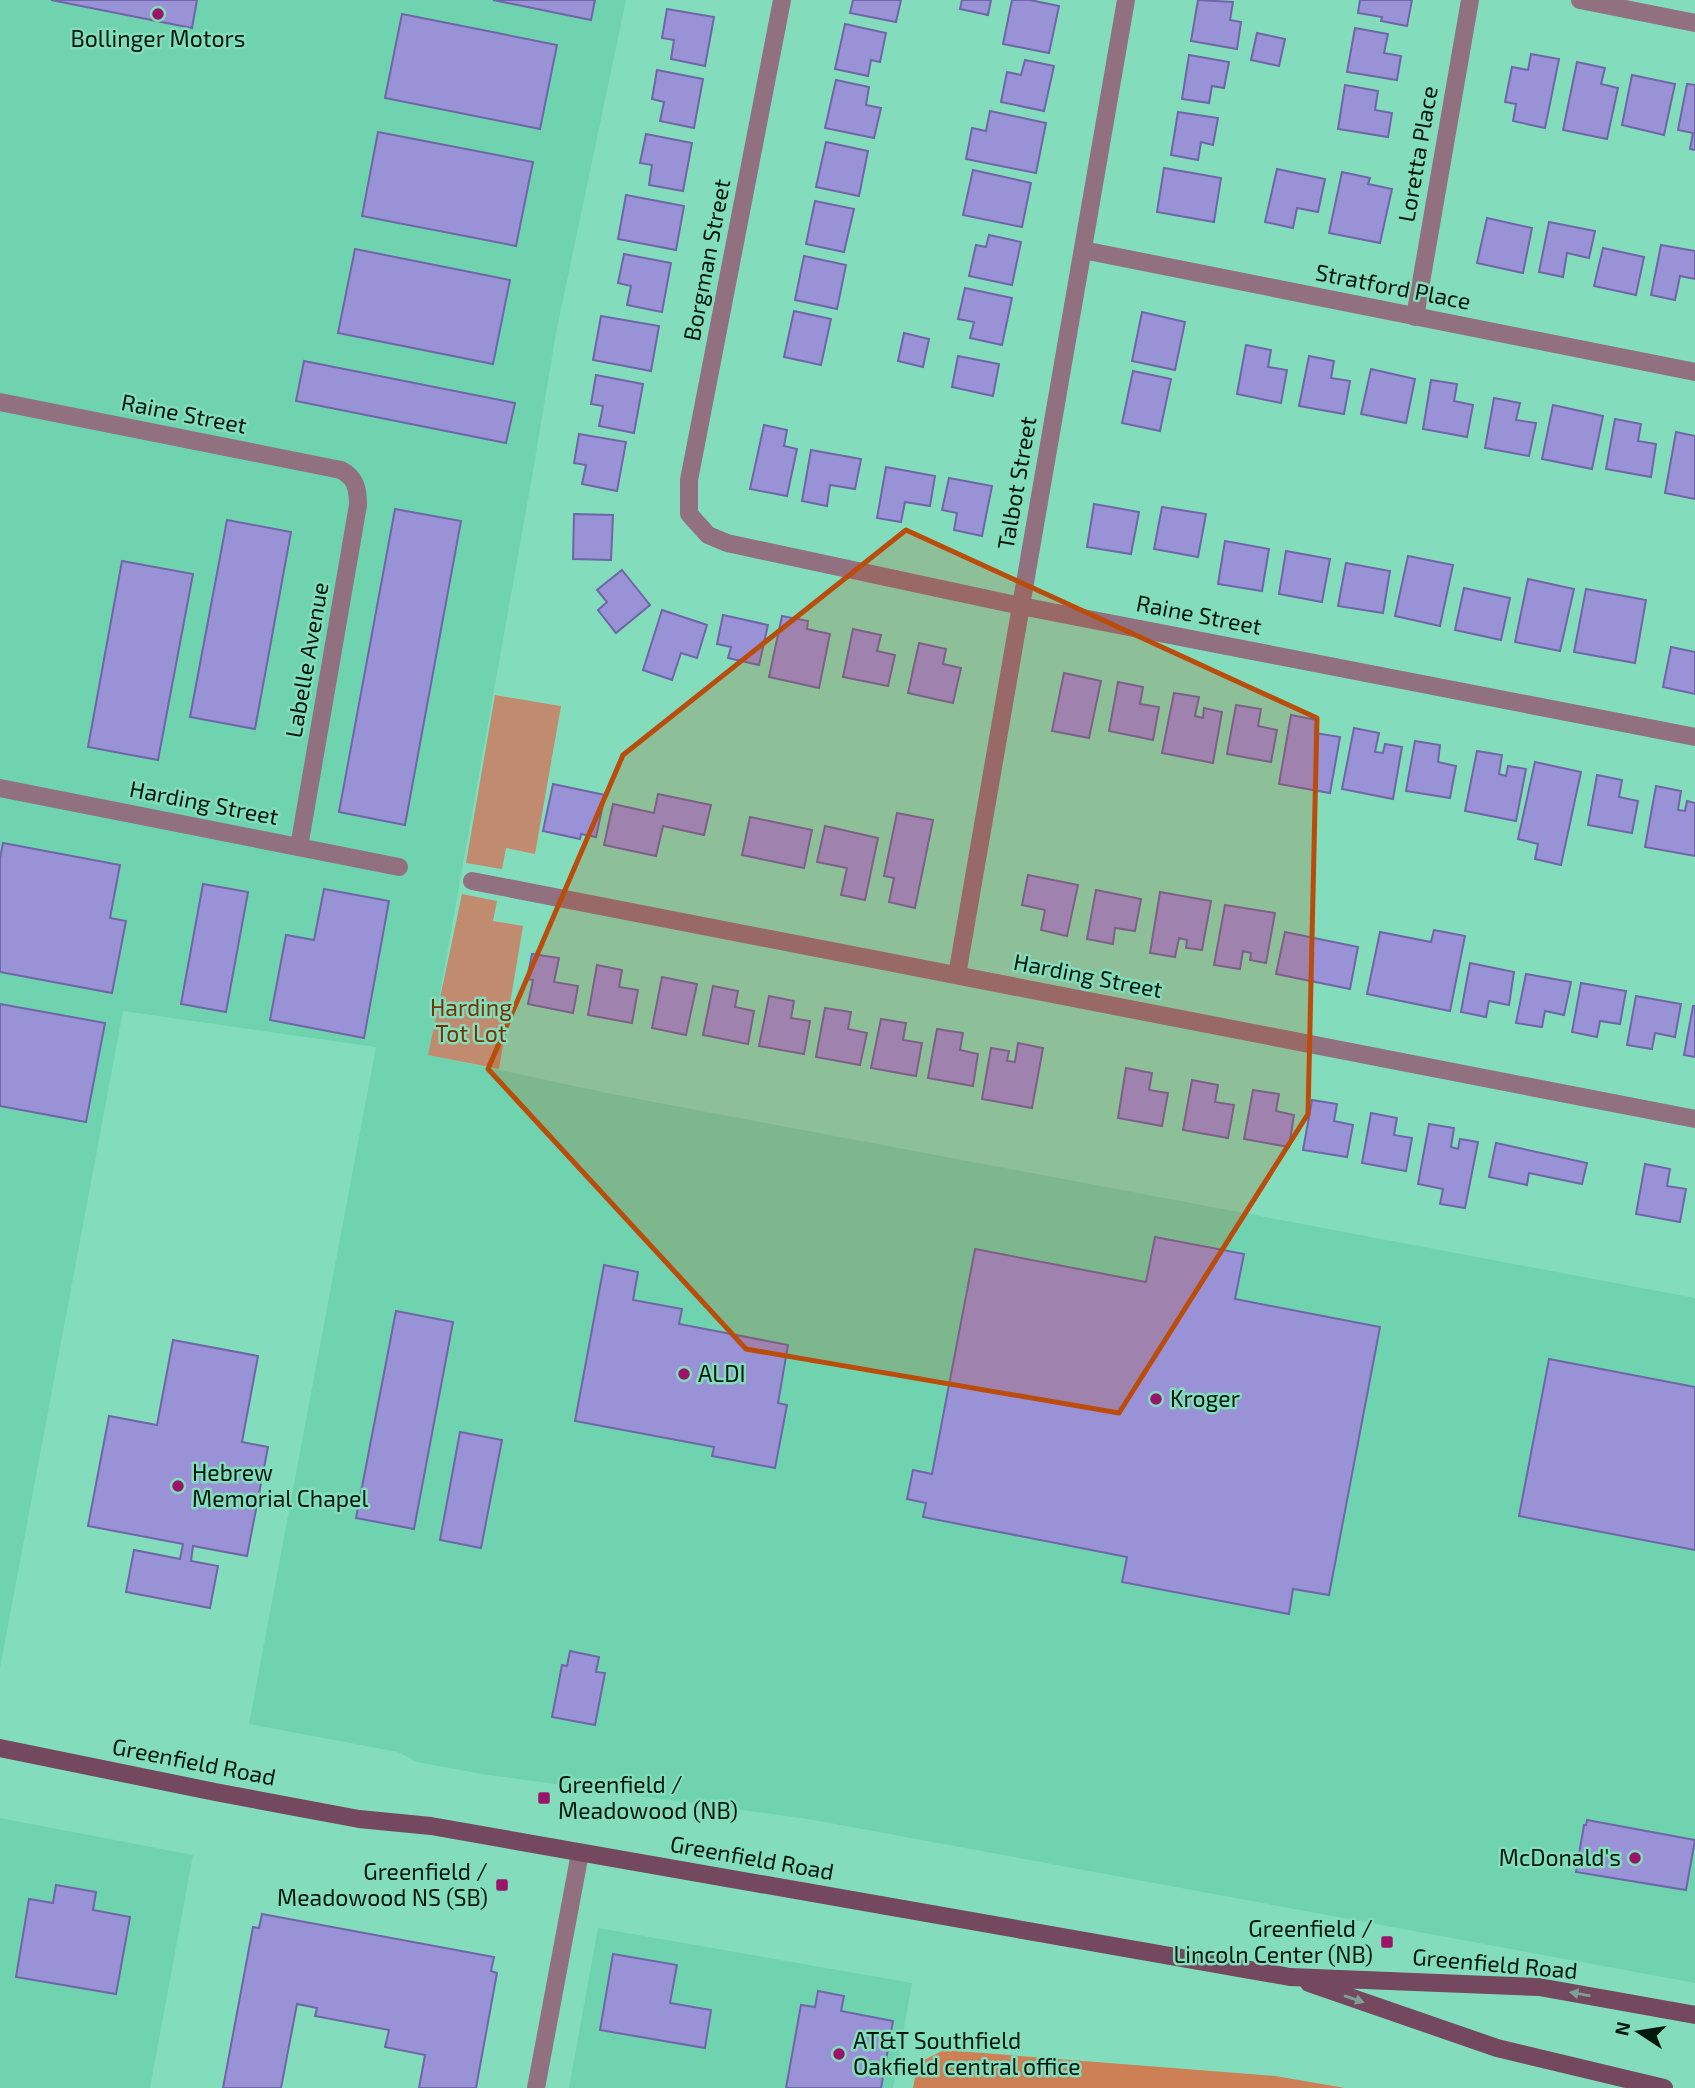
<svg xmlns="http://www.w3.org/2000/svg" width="1695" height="2088" viewBox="0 0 1695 2088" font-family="'Exo 2',sans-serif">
  <rect width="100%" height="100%" fill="#83ddbc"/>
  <path fill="#6fd3b0" d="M0,0H626L556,333L532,477L429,1055L612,1094L1695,1298V1983L808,1819L482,1774L417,1762L398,1752L249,1724L376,1047L123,1011L0,1668Z
    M0,1818L193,1855L150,2088H0Z
    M598,1928L912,1983L893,2088H569Z"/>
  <path fill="#c18b6f" d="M495,695L561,706L535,854L506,848L502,869L466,863Z
    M462,894L497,901L493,921L523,926L499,1069L428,1055Z"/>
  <path fill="#cd7f56" d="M944,2050L1275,2076L1345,2088H913L918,2063Z"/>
  <path fill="#9992d7" stroke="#6e66a7" stroke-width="2" d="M51,0H197L192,28Z
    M493,0H595L591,20Z
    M853,0H901L896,22L850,13Z
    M962,0H991L988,15L960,9Z
    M1012,0H1030L1059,6L1049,53L1003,44Z
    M1198,0L1233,2L1230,20L1241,22L1237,49L1191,41Z
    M1360,0H1412L1407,26L1381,21L1382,17L1358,13Z
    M667,9L714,17L705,66L671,59L674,40L662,38Z
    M402,14L557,45L540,129L385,98Z
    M845,24L886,33L880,62L871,60L868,76L835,69Z
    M1355,28L1388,34L1384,53L1401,56L1397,80L1347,72Z
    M1257,33L1285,39L1279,66L1251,60Z
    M1531,54L1559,59L1545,128L1513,121L1516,104L1505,102L1512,67L1528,70Z
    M1189,55L1229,62L1224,88L1212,86L1209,103L1182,99Z
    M1025,60L1054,66L1044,111L1001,102L1007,72L1021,75Z
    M1577,62L1605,68L1601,84L1618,88L1607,139L1563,130Z
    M657,70L703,79L694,128L660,121L664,102L652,99Z
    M1632,75L1675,84L1664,135L1622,125Z
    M836,80L869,87L866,105L881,108L874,138L825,128Z
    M1687,84L1695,85V150L1690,149L1693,133L1678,130Z
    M1345,85L1378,91L1375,110L1392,113L1388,137L1338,129Z
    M990,111L1046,123L1036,173L966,159L972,128L986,131Z
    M1178,112L1218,118L1213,145L1201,142L1198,160L1171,155Z
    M378,132L533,162L516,246L362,216Z
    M646,134L692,143L683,191L649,185L652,165L640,163Z
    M826,142L868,151L859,196L816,187Z
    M1164,168L1221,178L1214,222L1157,212Z
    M1277,169L1325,179L1318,212L1297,208L1293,228L1265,222Z
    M973,170L1031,183L1022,227L963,215Z
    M1342,172L1370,178L1368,184L1392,189L1380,243L1329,233Z
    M626,195L684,206L676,250L618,239Z
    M815,201L854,209L844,252L806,244Z
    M1487,218L1532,228L1523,273L1477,263Z
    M1549,222L1595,231L1589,258L1567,253L1563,277L1539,272Z
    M989,235L1021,242L1012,285L969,276L976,245L986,247Z
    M1661,245L1695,251V279L1680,276L1675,300L1651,295Z
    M1603,248L1644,257L1636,295L1594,286Z
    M355,249L510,280L493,364L338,333Z
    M624,254L671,263L662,312L627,305L631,286L618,283Z
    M804,256L846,265L837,309L795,300Z
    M965,288L1012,298L1002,345L970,338L974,322L958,319Z
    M794,311L831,319L821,365L784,357Z
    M1142,312L1185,322L1175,370L1132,361Z
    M601,316L659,326L651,371L593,360Z
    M904,333L929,339L923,367L898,361Z
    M1246,345L1271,350L1268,367L1287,370L1281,403L1237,394Z
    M958,356L999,364L993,396L952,387Z
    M1309,356L1334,361L1331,378L1350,381L1344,414L1299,406Z
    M304,361L515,403L506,443L296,401Z
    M1371,369L1415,379L1406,423L1361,414Z
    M1133,371L1171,379L1160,431L1122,423Z
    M596,375L643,384L634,433L599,426L603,406L591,404Z
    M1431,380L1457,384L1454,401L1473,405L1467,437L1423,429Z
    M1494,398L1520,403L1516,420L1536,423L1529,456L1485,448Z
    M1553,405L1603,416L1592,469L1542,459Z
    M1615,419L1641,424L1638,441L1656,444L1651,477L1606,469Z
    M764,425L787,430L784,446L797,449L787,496L750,489Z
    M1676,432L1695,436V499L1665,493Z
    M579,434L626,442L617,491L582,484L586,465L574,463Z
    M811,450L861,459L855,489L830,485L827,506L802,501Z
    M886,467L935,476L930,506L905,502L901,522L877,518Z
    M949,478L992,486L982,536L954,530L957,513L942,510Z
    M1094,504L1139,512L1131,554L1087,547Z
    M1162,507L1206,514L1198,557L1154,549Z
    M395,509L461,521L405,825L339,812Z
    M574,514L613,515L611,560L573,559Z
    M227,520L291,532L255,729L190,717Z
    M1225,541L1269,549L1262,591L1218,584Z
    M1286,551L1330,559L1322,602L1279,594Z
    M1408,556L1453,565L1440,626L1395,616Z
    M122,561L193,574L158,760L88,747Z
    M1346,563L1390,571L1383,613L1338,606Z
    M622,570L650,605L616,633L598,610L607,602L597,590Z
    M1528,579L1574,589L1560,651L1515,642Z
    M1464,588L1510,598L1501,640L1455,630Z
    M1586,589L1646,600L1635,663L1574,652Z
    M662,610L707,625L697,658L681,653L672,680L643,670Z
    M723,615L768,625L759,665L728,658L731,647L717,644Z
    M782,616L808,621L807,629L830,634L819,688L769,677Z
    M853,629L881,635L877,651L895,655L888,686L843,677Z
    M919,643L946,649L943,664L961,668L953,703L908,693Z
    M1671,647L1695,652V694L1663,687Z
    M1064,673L1101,681L1089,738L1052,731Z
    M1118,682L1143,687L1140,704L1159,707L1153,740L1109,731Z
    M1174,693L1199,697L1195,716L1203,718L1204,708L1222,712L1213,763L1162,753Z
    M1236,705L1261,709L1258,726L1277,730L1271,762L1227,754Z
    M1291,715L1317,720L1315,733L1340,737L1330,793L1279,784Z
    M1354,728L1379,733L1375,752L1383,753L1385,744L1402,747L1393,799L1342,789Z
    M1415,741L1440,745L1438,762L1456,766L1450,798L1406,791Z
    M1477,751L1502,755L1499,774L1506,776L1508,766L1526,769L1516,821L1465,811Z
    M1535,762L1581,772L1561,865L1535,859L1538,844L1518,839Z
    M1597,775L1622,780L1619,797L1638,801L1632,833L1588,825Z
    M553,784L605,795L596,837L581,834L580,839L543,831Z
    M1656,786L1681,791L1678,810L1685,811L1687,801L1695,803V856L1645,847Z
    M658,794L711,805L704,835L663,826L656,856L604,845L613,804L654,813Z
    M897,813L933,820L915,908L889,902L894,878L884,876Z
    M750,817L812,830L804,868L742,855Z
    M825,826L878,838L865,900L841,895L847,868L817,862Z
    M3,843L120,865L110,918L126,921L112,993L0,972V858Z
    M1028,875L1078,885L1067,936L1041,930L1045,910L1022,905Z
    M203,884L248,892L226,1012L181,1004Z
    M324,889L389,901L364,1038L270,1020L286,935L314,940Z
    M1096,890L1141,899L1135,931L1115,928L1113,944L1087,939Z
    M1160,892L1211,901L1202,950L1186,948L1187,940L1179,938L1175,957L1150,953Z
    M1225,905L1275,913L1266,963L1250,960L1251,953L1243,951L1240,969L1214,965Z
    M1434,930L1465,936L1450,1011L1367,994L1380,932L1431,942Z
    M1285,932L1358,947L1350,989L1276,974Z
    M532,954L559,958L554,982L578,986L573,1013L528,1004L533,980L527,979Z
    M1470,963L1514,972L1509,1005L1489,1001L1486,1017L1461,1012Z
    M597,965L622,970L619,987L638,990L632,1023L588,1015Z
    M1526,974L1571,982L1564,1015L1545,1011L1542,1027L1516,1023Z
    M662,977L697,984L686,1035L652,1028Z
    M1581,983L1626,991L1620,1024L1600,1021L1597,1037L1572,1032Z
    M713,986L738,991L735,1007L754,1011L748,1044L703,1035Z
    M769,996L794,1001L791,1018L810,1021L804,1054L759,1046Z
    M1636,996L1681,1004L1675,1037L1655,1033L1652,1049L1627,1045Z
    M0,1004L105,1023L86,1122L0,1106Z
    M1693,1006H1695V1057L1684,1055Z
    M825,1008L851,1012L848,1029L867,1033L860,1065L816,1057Z
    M881,1019L906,1023L903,1040L922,1043L916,1076L871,1068Z
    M937,1029L963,1033L960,1050L978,1054L973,1086L928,1078Z
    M1018,1043L1043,1048L1032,1108L982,1099L991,1048L1009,1051L1007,1061L1015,1062Z
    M1126,1068L1152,1073L1149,1090L1168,1093L1162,1126L1118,1118Z
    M1192,1080L1218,1085L1215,1102L1234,1105L1228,1138L1183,1130Z
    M1253,1090L1279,1094L1276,1111L1294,1115L1289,1147L1244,1139Z
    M1312,1100L1337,1104L1334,1121L1353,1125L1347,1157L1303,1150Z
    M1371,1113L1397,1118L1394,1135L1412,1138L1406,1171L1362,1163Z
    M1429,1124L1454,1128L1451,1147L1458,1149L1460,1139L1478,1142L1465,1208L1440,1204L1443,1189L1418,1184Z
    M1496,1143L1587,1163L1582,1184L1529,1173L1527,1185L1489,1177Z
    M1645,1164L1670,1169L1667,1186L1686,1189L1680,1222L1636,1214Z
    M1155,1237L1244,1254L1235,1299L1380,1327L1329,1595L1293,1589L1289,1614L1122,1582L1127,1557L923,1517L926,1503L907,1499L913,1470L932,1474L975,1249L1146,1282Z
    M604,1265L638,1272L633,1300L682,1309L679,1324L788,1345L778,1403L787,1405L775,1468L712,1456L714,1447L575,1421Z
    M396,1311L453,1322L414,1529L356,1518Z
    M173,1340L258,1356L242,1442L268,1447L247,1556L193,1546L191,1561L218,1566L210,1608L126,1592L134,1550L180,1559L183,1544L88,1526L109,1416L157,1425Z
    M1549,1359L1695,1387V1550L1519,1516Z
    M460,1432L502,1440L481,1548L440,1540Z
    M570,1651L599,1657L596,1672L605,1673L595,1725L552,1717L562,1665L567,1666Z
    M1587,1820L1695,1840L1686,1890L1576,1872L1584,1825H1586Z
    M56,1885L96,1892L93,1910L130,1917L116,1994L16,1977L29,1899L53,1903Z
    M262,1914L494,1957L491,1971L497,1973L476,2088H419L425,2055L385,2047L389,2030L315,2016L317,2008L297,2004L281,2088H223L253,1927L259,1928Z
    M613,1954L677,1965L670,2003L711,2010L705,2048L600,2030Z
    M818,1991L844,1996L841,2011L893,2021L881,2088H786L801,2005L815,2007Z"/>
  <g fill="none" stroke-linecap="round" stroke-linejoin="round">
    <path stroke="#917180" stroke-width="18" d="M782,0L689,480V514L708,535L727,543L1021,606L1695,737
      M1580,0L1695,23
      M1083,250L1695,372
      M1415,317L1470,0
      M0,402L341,470C356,478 358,489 358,505L299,847
      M0,788L399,867
      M472,881L1695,1119
      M957,975L1126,0
      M536,2088L580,1853"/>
    <path stroke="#74485e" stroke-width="18" d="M0,1748L215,1792L359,1819L431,1826L1290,1977L1539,1987L1695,2015
      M1309,1983L1497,2048L1664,2088"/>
  </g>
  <defs><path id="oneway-solid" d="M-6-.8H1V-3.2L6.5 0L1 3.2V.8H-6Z" transform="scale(1.75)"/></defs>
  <g fill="#7da196">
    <use href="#oneway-solid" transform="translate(1580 1994) rotate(-170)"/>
    <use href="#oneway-solid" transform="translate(1354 1999) rotate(19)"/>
  </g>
  <path fill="#ba4c0c" fill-opacity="0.2" stroke="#ba4c0c" stroke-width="5" stroke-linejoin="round" d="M906,530L1317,718L1308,1114L1119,1413L746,1349L488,1069L623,755Z"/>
  <g fill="#99156a" stroke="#83ddbc" stroke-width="2.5">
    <circle cx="158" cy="14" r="7"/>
    <circle cx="684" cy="1374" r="7"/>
    <circle cx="1156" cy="1399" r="7"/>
    <circle cx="178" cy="1486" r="7"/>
    <rect x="537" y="1791" width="14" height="14" rx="3.5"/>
    <circle cx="1635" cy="1858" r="7"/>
    <rect x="495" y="1878" width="14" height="14" rx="3.5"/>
    <rect x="1380" y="1935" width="14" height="14" rx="3.5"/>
    <circle cx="839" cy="2054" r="7"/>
  </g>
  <g text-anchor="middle" stroke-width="5" stroke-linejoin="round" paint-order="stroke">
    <g font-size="23" fill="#00170e" stroke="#83ddbc" text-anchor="start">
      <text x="158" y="47" text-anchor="middle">Bollinger Motors</text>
      <text x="698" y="1382">ALDI</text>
      <text x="1170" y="1407">Kroger</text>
      <text x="192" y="1481">Hebrew<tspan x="192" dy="26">Memorial Chapel</tspan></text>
      <text x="558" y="1793">Greenfield /<tspan x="558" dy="26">Meadowood (NB)</tspan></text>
      <text x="1621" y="1866" text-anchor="end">McDonald's</text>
      <text x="488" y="1880" text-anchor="end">Greenfield /<tspan x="488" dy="26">Meadowood NS (SB)</tspan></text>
      <text x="1373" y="1937" text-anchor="end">Greenfield /<tspan x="1373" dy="26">Lincoln Center (NB)</tspan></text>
      <text x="853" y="2049">AT&amp;T Southfield<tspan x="853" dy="26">Oakfield central office</tspan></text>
    </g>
    <g font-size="23" fill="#00170e" stroke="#83ddbc">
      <text transform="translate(1418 154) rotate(-80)" y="8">Loretta Place</text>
      <text transform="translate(707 260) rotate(-79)" y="8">Borgman Street</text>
      <text transform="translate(1393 287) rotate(11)" y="8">Stratford Place</text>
      <text transform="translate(184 414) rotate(11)" y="8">Raine Street</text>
      <text transform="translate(1017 483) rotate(-80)" y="8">Talbot Street</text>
      <text transform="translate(1199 615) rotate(11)" y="8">Raine Street</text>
      <text transform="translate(307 660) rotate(-80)" y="8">Labelle Avenue</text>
      <text transform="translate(204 803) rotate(11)" y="8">Harding Street</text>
      <text transform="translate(1088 976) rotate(11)" y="8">Harding Street</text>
      <text transform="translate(194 1762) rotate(11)" y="8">Greenfield Road</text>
      <text transform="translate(752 1858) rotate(10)" y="8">Greenfield Road</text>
      <text transform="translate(1495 1964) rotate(5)" y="8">Greenfield Road</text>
    </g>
    <g font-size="23" fill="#7a3300" stroke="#83ddbc">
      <text x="471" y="1016">Harding<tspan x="471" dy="26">Tot Lot</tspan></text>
    </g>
  </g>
  <g transform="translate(1639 2032) rotate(282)" stroke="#83ddbc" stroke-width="5" paint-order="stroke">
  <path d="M0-5L12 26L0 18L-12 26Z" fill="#00170e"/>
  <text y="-10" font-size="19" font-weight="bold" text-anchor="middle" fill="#00170e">N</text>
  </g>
</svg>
